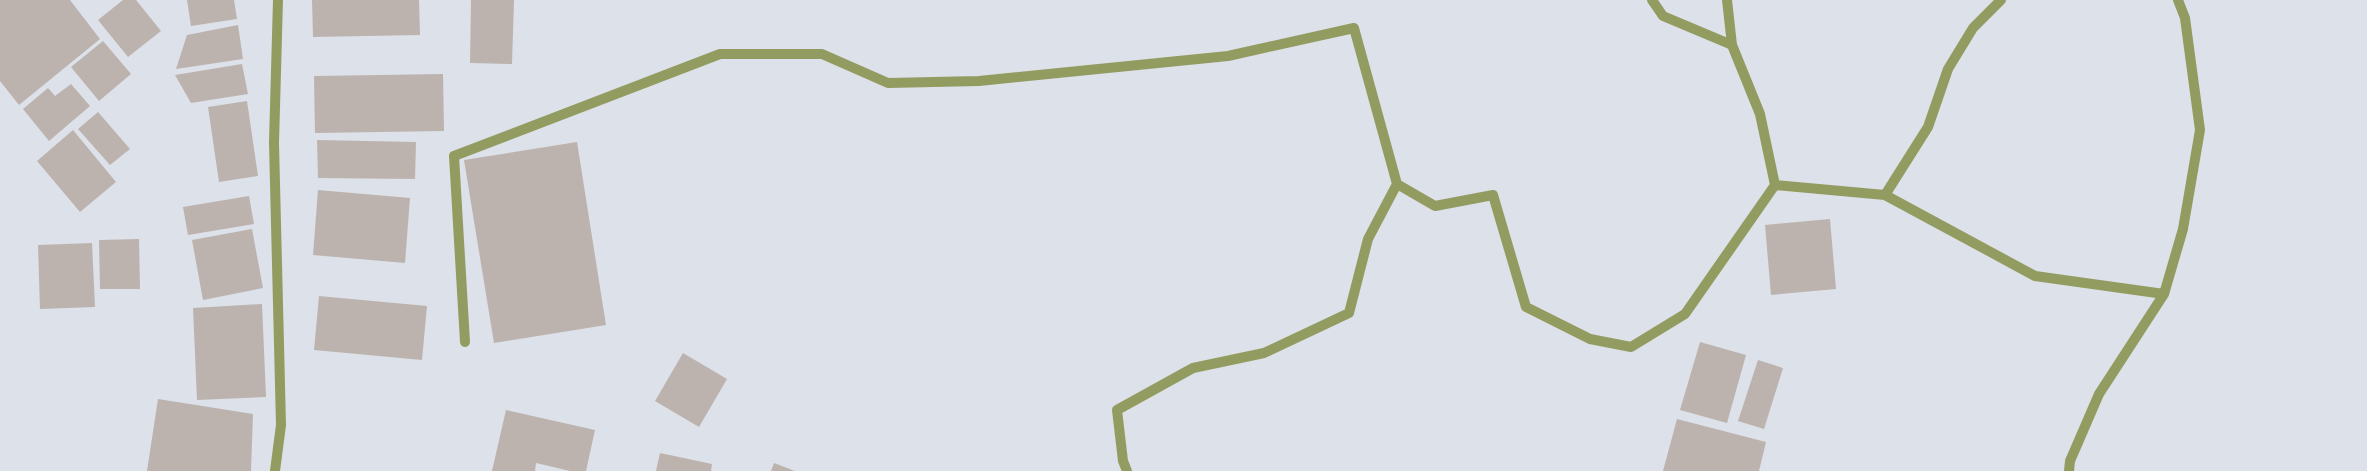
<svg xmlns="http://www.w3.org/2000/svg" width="2367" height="471" viewBox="0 0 2367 471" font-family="Signika,sans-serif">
  <rect width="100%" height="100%" fill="#dde1e9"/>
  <path fill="#bcb3af" d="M0,0H70L100,39L19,105L0,81Z
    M123,0H136L161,31L128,57L98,20Z
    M187,0H234L237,19L191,26Z
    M312,0H419L420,35L313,37Z
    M471,0H514L512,64L470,63Z
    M238,25L243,59L176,69L187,35Z
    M103,41L131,74L99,101L71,67Z
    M242,64L248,94L191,103L175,75Z
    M443,74L444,131L315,133L314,76Z
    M71,84L90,106L49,141L23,109L48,88L55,96Z
    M247,101L258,176L219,182L208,107Z
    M98,112L130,149L110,165L78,129Z
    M73,130L116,182L80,212L37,161Z
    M317,140L416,142L415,179L318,178Z
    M577,142L606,325L494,343L464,160Z
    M318,190L410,198L405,263L313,255Z
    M249,196L254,224L188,235L183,207Z
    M1830,219L1836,289L1771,295L1765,225Z
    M252,229L263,288L203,300L192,240Z
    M139,239L140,289H100L99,240Z
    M92,243L95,307L40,309L38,245Z
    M319,296L427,306L422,360L314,350Z
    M262,304L266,397L197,400L193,308Z
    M1700,342L1746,355L1727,423L1680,410Z
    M683,353L727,379L699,427L655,401Z
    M1758,360L1783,368L1764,429L1738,421Z
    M158,399L253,414L251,471H147Z
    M506,410L595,430L586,471H570L536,463L535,471H492Z
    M1677,419L1766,442L1759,471H1663Z
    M660,453L712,464L711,471H656Z
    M774,463L795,471H771Z"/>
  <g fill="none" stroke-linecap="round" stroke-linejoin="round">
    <path stroke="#929c60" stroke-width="10" d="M1652,0L1663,16L1732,45
      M1727,0L1732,45L1760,114L1775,185
      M2001,0L1973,28L1948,69L1928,127L1885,195L2035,276L2164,294
      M1397,184L1435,206L1493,195L1526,307L1590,339L1631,347L1685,314L1775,185L1885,195
      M465,342L454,156L720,54H822L888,83L979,81L1228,56L1354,28L1397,184L1368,239L1349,313L1264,353L1193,368L1117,410L1123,461L1127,471
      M275,471L281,425L274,143L278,0
      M2069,471L2070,461L2099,394L2164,294L2183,229L2200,130L2185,18L2178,0"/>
  </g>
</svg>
